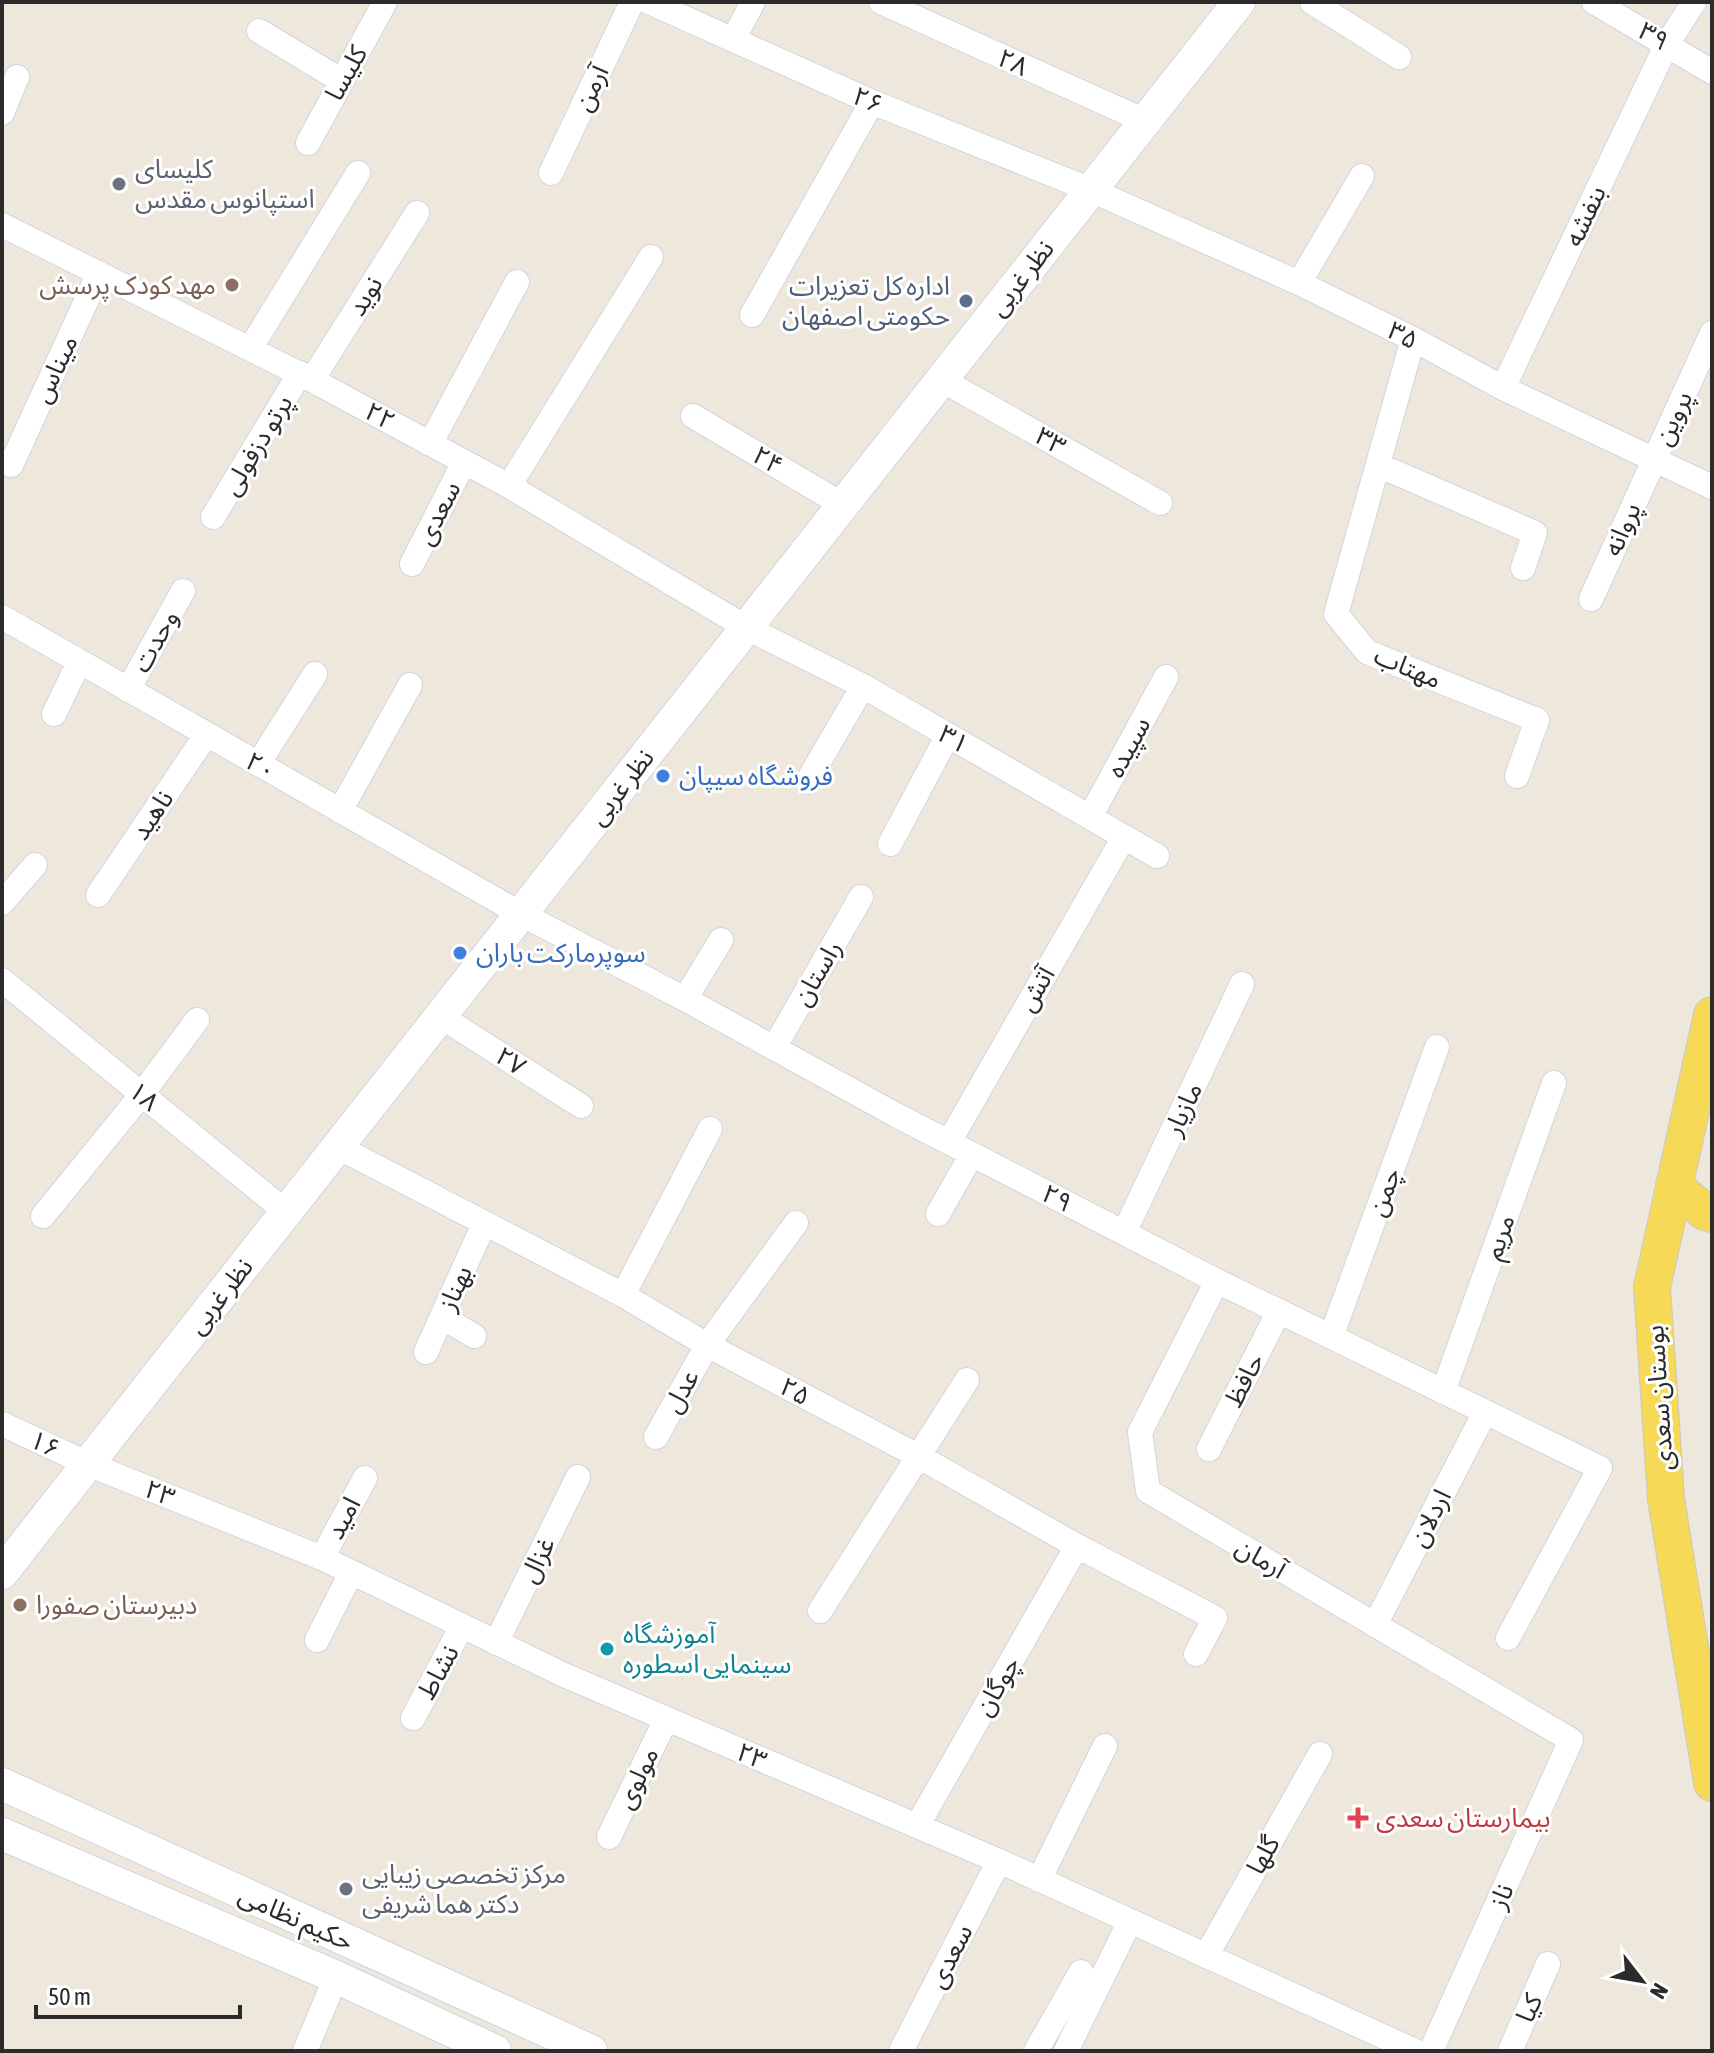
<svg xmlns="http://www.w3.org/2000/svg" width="1714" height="2053" viewBox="0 0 1714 2053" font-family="'Asap Condensed','Noto Sans Arabic',sans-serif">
  <rect width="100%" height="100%" fill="#eee7dc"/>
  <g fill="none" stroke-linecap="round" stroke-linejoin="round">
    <g stroke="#d2d4e4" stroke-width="26">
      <path id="minor" d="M649,2L872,102L1091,190L1299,283L1413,339L1503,388L1712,487
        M881,2L1145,121
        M1312,2L1399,57
        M1594,2L1712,72
        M259,31L342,81
        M733,40L753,2
        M2,113L17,77
        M308,143L385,2
        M551,173L632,2
        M2,225L312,380L509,486L747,628L863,686L1157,856
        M1299,283L1362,176
        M752,315L872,102
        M1413,339L1336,614L1367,652L1537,720L1517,776
        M250,349L358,173
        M312,380L417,213
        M942,380L1160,503
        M1503,388L1667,44L1694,2
        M693,416L843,505
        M430,444L517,282
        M11,465L99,273
        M1378,465L1535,533L1523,568
        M509,486L651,257
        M213,517L300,373
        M412,564L464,462
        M1591,599L1712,333
        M2,617L521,914L685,999L896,1115L1217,1281L1600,1468L1508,1638
        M128,690L183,591
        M54,714L79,662
        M258,764L315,674
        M807,782L863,686
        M340,811L410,685
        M1090,817L1166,677
        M890,844L948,735
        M98,895L206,735
        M2,903L35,865
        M2,980L286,1212
        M685,999L721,940
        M440,1016L581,1106
        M774,1048L861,897
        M949,1142L1124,837
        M338,1147L623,1295L707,1345L918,1456L1077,1546L1215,1618L1196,1654
        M938,1214L972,1154
        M43,1216L142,1094L197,1020
        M1124,1233L1242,984
        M1217,1281L1140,1432L1148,1491L1571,1740L1431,2051
        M623,1295L710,1129
        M442,1317L474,1336
        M1331,1337L1437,1047
        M426,1352L484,1224
        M1443,1392L1554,1083
        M2,1424L88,1464L322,1558L564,1675L999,1861L1415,2051
        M656,1437L707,1345L796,1223
        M1209,1449L1279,1311
        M322,1558L365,1478
        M820,1611L967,1380
        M1375,1625L1485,1412
        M317,1640L351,1573
        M496,1643L578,1477
        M413,1718L462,1626
        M917,1826L1077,1546
        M609,1837L666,1719
        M1039,1880L1105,1746
        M1206,1956L1320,1754
        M305,2051L336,1977
        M901,2051L999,1861
        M1036,2051L1081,1972
        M1066,2051L1130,1921
        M1510,2051L1548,1964"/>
    </g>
    <g stroke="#d2d4e4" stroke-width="34">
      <path id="secondary" d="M2,1573L1239,2
        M2,1784L591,2051
        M2,1834L336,1977L495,2051"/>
    </g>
    <g stroke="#c8c8c8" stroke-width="38">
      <path id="primary" d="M1712,1015L1652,1287L1666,1499L1712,1783
        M1674,1186L1705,1212L1712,1214"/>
    </g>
    <use href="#minor" stroke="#fff" stroke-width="24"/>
    <use href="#secondary" stroke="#fff" stroke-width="32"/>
    <use href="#primary" stroke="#f7d958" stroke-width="36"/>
  </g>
  <g fill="#6b7280" stroke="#fff" stroke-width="3">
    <circle cx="119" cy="184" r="8"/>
    <circle cx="346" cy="1889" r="8"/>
  </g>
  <g fill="#8d6e63" stroke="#fff" stroke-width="3">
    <circle cx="232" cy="285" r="8"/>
    <circle cx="20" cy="1605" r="8"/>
  </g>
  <circle fill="#5c6f8a" stroke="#fff" stroke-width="3" cx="966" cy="301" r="8"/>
  <g fill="#3f7fe0" stroke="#fff" stroke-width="3">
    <circle cx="663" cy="776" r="8"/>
    <circle cx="460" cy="953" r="8"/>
  </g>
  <circle fill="#0f9aa8" stroke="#fff" stroke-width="3" cx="607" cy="1649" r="8"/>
  <path fill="#e0444e" stroke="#fff" stroke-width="3" d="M1354 1806h8v8h8v8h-8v8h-8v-8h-8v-8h8z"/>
  <g text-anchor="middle" stroke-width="6" stroke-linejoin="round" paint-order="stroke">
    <g font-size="26" fill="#2b2b2b" stroke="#fff">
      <text transform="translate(1654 36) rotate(30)" y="9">۳۹</text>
      <text transform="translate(1013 62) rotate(24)" y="9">۲۸</text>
      <text transform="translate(346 73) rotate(-61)" y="9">کلیسا</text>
      <text transform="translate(591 88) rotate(-65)" y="9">آرمن</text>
      <text transform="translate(868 100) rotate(23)" y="9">۲۶</text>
      <text transform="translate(1585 216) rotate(-65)" y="9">بنفشه</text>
      <text transform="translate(1021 278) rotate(-52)" y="9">نظر غربی</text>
      <text transform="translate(365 296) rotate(-58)" y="9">نوید</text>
      <text transform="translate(1403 335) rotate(27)" y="9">۳۵</text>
      <text transform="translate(55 369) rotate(-65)" y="9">میناس</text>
      <text transform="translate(380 416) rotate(29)" y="9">۲۲</text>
      <text transform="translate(1673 418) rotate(-65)" y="9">پروین</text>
      <text transform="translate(1051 441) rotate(30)" y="9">۳۳</text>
      <text transform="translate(257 445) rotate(-59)" y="9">پرتو دزفولی</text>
      <text transform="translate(768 460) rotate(31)" y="9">۲۴</text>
      <text transform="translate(438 513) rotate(-63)" y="9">سعدی</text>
      <text transform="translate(1622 529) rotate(-66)" y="9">پروانه</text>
      <text transform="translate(155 641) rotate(-61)" y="9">وحدت</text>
      <text transform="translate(1408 667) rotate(23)" y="9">مهتاب</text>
      <text transform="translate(954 739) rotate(30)" y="9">۳۱</text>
      <text transform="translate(1128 747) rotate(-62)" y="9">سپیده</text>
      <text transform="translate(261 766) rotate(30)" y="9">۲۰</text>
      <text transform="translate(621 787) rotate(-52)" y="9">نظر غربی</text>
      <text transform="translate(152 815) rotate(-56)" y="9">ناهید</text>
      <text transform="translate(817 973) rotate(-60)" y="9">راستان</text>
      <text transform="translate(1036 989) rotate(-60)" y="9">آتش</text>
      <text transform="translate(511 1061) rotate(33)" y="9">۲۷</text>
      <text transform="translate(144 1096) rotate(39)" y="9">۱۸</text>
      <text transform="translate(1183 1109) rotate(-65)" y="9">مازیار</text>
      <text transform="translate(1384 1192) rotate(-70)" y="9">چمن</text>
      <text transform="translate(1057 1198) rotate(27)" y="9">۲۹</text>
      <text transform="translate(1499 1237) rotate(-70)" y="9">مریم</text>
      <text transform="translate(455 1288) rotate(-66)" y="9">بهناز</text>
      <text transform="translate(220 1296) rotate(-52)" y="9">نظر غربی</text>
      <text transform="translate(1244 1380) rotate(-63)" y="9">حافظ</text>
      <text transform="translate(681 1391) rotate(-61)" y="9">عدل</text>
      <text transform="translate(795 1391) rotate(28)" y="9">۲۵</text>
      <text transform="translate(1659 1398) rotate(-94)" y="9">بوستان سعدی</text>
      <text transform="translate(45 1444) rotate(25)" y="9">۱۶</text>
      <text transform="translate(160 1493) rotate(22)" y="9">۲۳</text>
      <text transform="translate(343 1518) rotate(-62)" y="9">امید</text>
      <text transform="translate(1430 1518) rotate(-63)" y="9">اردلان</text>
      <text transform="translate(1261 1558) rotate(31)" y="9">آرمان</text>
      <text transform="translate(537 1560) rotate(-64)" y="9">غزال</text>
      <text transform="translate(438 1672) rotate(-61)" y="9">نشاط</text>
      <text transform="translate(997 1686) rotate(-60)" y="9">چوگان</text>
      <text transform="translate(752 1756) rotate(23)" y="9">۲۳</text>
      <text transform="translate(637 1778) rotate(-64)" y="9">مولوی</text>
      <text transform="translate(1263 1855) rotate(-61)" y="9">گلها</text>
      <text transform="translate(1501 1896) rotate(-66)" y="9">ناز</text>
      <text transform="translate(296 1918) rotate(24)" y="9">حکیم نظامی</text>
      <text transform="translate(950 1956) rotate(-63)" y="9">سعدی</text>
      <text transform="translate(1529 2008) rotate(-66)" y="9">کیا</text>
    </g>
    <g font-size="26" fill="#5b616d" stroke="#fff" text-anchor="start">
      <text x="135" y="178">کلیسای<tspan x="135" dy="30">استپانوس مقدس</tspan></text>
      <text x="362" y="1883">مرکز تخصصی زیبایی<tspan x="362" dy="30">دکتر هما شریفی</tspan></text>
    </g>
    <g font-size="26" fill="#785e54" stroke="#fff" text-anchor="end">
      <text x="216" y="294">مهد کودک پرسش</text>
      <text x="36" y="1614" text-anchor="start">دبیرستان صفورا</text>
    </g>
    <g font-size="26" fill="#4e5e75" stroke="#fff" text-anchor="end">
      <text x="950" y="295">اداره کل تعزیرات<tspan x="950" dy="30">حکومتی اصفهان</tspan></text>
    </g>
    <g font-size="26" fill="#366cbe" stroke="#fff" text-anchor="start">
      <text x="679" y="785">فروشگاه سیپان</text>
      <text x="476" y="962">سوپرمارکت باران</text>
    </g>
    <g font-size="26" fill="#0d838f" stroke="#fff" text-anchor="start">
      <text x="623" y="1643">آموزشگاه<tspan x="623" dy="30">سینمایی اسطوره</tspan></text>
    </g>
    <g font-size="26" fill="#be3a42" stroke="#fff" text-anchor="start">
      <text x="1376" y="1827">بیمارستان سعدی</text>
    </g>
  </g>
  <rect width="1714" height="2053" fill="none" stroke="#2b2b2b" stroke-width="8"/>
  <g transform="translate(1642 1981) rotate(121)" stroke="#ffffff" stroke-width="6" paint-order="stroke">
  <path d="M0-6L14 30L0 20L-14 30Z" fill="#2b2b2b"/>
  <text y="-12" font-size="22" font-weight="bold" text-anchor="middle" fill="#2b2b2b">N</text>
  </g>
  <path d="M36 2005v12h204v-12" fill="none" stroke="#2b2b2b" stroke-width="4"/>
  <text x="48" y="2005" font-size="24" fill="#2b2b2b" stroke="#ffffff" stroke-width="6" paint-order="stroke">50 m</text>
</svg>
